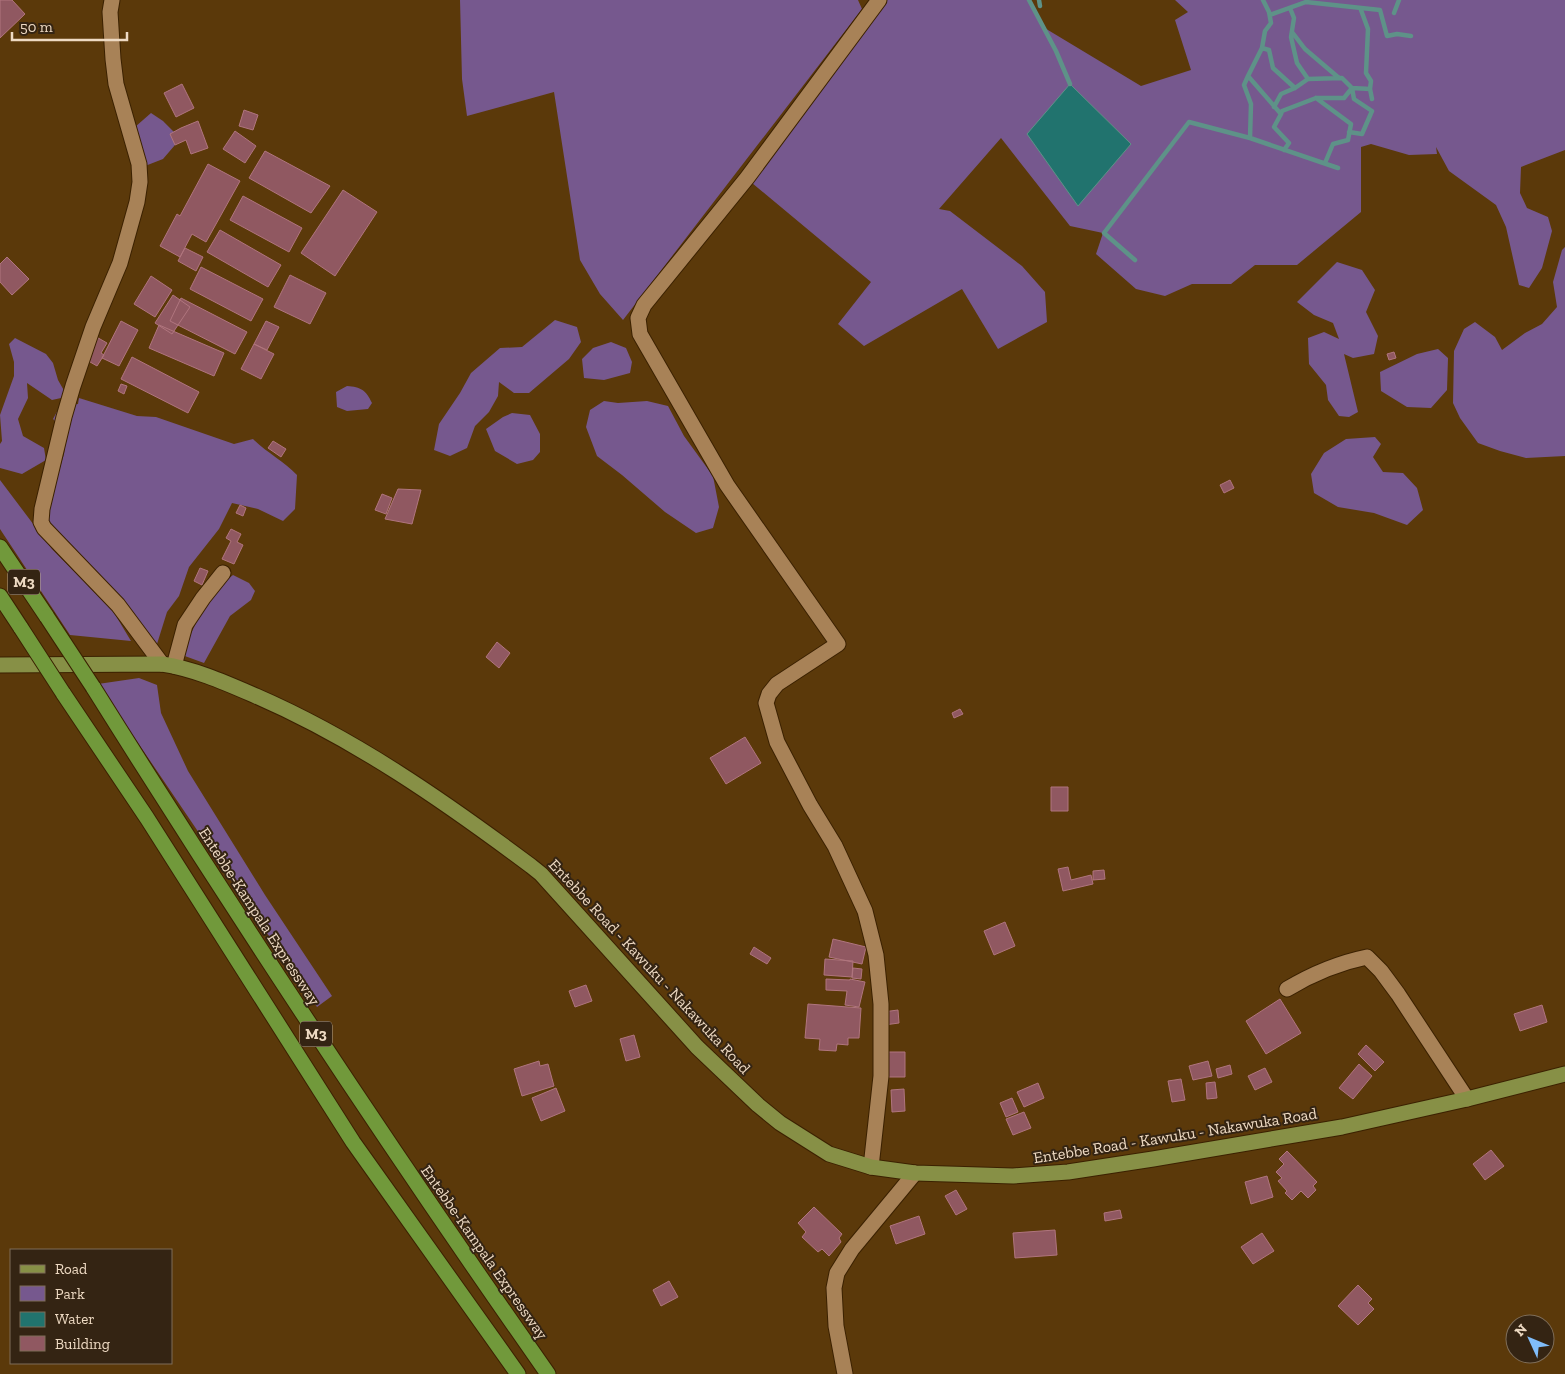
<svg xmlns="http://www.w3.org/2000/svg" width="1565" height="1374" viewBox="0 0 1565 1374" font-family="'Zilla Slab',serif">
  <rect width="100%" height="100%" fill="#5b390a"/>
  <path fill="#76588e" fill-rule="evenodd" d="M460,0H858L862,9L623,320L600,294L580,260L554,92L467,116L462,79Z
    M886,0H1029L1043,27L1141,86L1191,70L1175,20L1188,12L1175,0H1565V150L1521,167L1520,193L1527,208L1548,217L1552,231L1542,268L1529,288L1519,285L1506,227L1496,205L1449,171L1436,147L1437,154L1409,155L1371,144L1361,147V212L1297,265H1255L1231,284H1192L1165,296L1136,289L1096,254L1103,233L1070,226L1001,138L939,209L950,211L1022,266L1045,292L1047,322L998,349L962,289L864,346L838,324L871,282L752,183ZM1070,85L1131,144L1103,175Z
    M151,113L163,121L175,133V145L163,159L145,166L135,127Z
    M1565,247V456L1526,458L1500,451L1478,443L1460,418L1453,403L1454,351L1464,329L1475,322L1495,337L1502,350L1525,333L1542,324L1557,307L1553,282L1562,250Z
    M1337,262L1362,270L1375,290L1366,312L1378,336L1374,354L1353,358L1344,354L1358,412L1349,417L1339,416L1328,400L1326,385L1309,364L1308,338L1324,332L1339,339L1333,323L1314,315L1297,302Z
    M555,320L577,327L581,342L569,359L529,393H514L499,382L498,396L489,412L475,426L467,448L450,456L434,450L439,424L460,393L471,373L500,348L522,347Z
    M15,338L46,354L53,363L58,380L66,394L61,398L52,400L27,383L28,398L18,419L23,436L44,448L46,460L22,474L0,468V444L2,441L0,415L14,376V362L9,344Z
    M611,342L626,348L632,362L630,373L604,380L584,378L582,359L593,348Z
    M1438,349L1448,358L1447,390L1431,408L1407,407L1381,391L1380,372L1417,354Z
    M347,386C361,387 366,390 372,403L368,409L347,411L337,407L336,392Z
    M79,398L137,416L156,417L234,444L253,439C267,453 284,461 297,475L295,509L283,521L258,509L232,503L219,529L189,567L179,596L167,612L157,644L135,618L126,603L77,556L45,519L64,454L67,433L53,419L60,406L78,404Z
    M604,401L618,403L647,401L668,406L684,436L713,476L719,507L713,528L696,533L665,512L622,475L597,456L586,427L590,410Z
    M512,413L530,415L540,434V452L533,460L517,464L495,451L486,429L503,417Z
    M1375,437L1381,444L1373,457L1383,472L1403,473L1417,488L1423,510L1407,525L1374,513L1338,507L1314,493L1311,474L1324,453L1346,439Z
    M0,480L52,549L113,611L131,641L70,635L0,529Z
    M233,575L249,583L255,591L251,600L230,616L204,663L182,655C194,626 207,594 233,575Z
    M139,678L157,685L161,713L188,771L265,895L332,996L317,1007L98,684Z"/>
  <path fill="#21736e" stroke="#5e9288" d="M1070,84L1131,144L1078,206L1027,134Z"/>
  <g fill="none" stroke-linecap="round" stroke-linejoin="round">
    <path stroke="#5e9288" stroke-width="4.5" d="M1029,0L1056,51L1070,84
      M1039,0L1040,6
      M1263,0L1269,12L1271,23L1265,31L1262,48L1269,50L1273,68L1295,88
      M1361,10L1368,29L1366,73L1371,81L1370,89L1372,99
      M1394,13L1399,0
      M1270,15L1306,2L1380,10L1387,36L1397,34L1411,36
      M1292,32L1305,49L1339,78
      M1262,48L1248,76L1281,114L1274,127L1289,143L1284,150
      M1248,76L1244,85L1251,104L1250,138
      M1308,79L1342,78L1352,88L1370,89
      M1316,98L1351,124L1348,140L1333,144L1325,163
      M1274,107L1281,94L1295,88L1308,79L1297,63L1291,37L1294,18L1290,8
      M1281,114L1282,111L1316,98H1344L1352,88
      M1349,132L1362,134L1372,111L1354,99L1352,88
      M1135,260L1104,233L1189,122L1250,138L1338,168"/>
  </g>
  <path fill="#905861" stroke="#b0757e" d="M0,0H12L25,14L0,38Z
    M182,84L194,108L176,117L164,93Z
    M244,110L258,115L253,130L239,126Z
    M198,121L208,148L191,154L186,140L175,145L170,134L181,128Z
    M235,131L256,146L245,163L223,149Z
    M265,151L330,186L311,213L249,178Z
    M208,164L240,181L206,242L192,234L180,257L160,246L177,214L180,216Z
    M343,190L377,212L335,276L301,253Z
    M243,196L302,228L289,252L230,220Z
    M220,230L281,265L268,287L207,252Z
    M185,248L203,257L196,271L178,261Z
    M7,257L29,279L12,295L0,282V264Z
    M201,267L263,299L251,321L190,289Z
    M290,275L326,293L310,324L274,307Z
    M151,276L172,290L155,317L134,304Z
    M173,295L190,307L172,334L155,323Z
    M181,298L247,332L235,354L170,321Z
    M121,321L138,330L119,366L102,358Z
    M266,321L279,327L267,350L254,344Z
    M159,325L224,353L214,376L149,348Z
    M93,335L107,343L101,353L104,355L97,366L78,355Z
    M254,344L274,354L261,379L241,369Z
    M1394,352L1396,358L1389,360L1387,354Z
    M132,357L199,392L188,413L121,379Z
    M121,384L127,386L124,394L118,391Z
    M273,441L286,449L281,457L268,448Z
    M1230,480L1234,488L1224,493L1220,485Z
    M398,489L421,490L412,524L385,519Z
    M382,494L392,498L386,514L375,510Z
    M240,505L246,508L243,516L236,513Z
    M231,529L241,534L237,542L243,545L234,564L222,559L231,541L226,538Z
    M200,568L208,571L202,585L194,581Z
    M497,642L510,653L499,668L486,657Z
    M960,709L963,714L954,718L952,713Z
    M745,737L761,763L726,784L710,758Z
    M1051,787H1068V811H1051Z
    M1068,867L1071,880L1091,875L1093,884L1063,891L1058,869Z
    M1104,870L1105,879L1093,880V871Z
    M1005,922L1015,946L994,955L984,931Z
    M833,939L866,947L862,964L829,957Z
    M754,947L771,958L767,964L750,954Z
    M825,959L853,961L852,977L824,975Z
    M853,968L862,969L861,979L852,978Z
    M826,979L850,980V979L865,982L859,1007L845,1005L847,991L826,990Z
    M586,985L592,1001L575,1007L569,991Z
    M1280,999L1301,1033L1266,1054L1246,1021Z
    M808,1004L861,1008L859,1038H848V1045L837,1044L836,1051L819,1050L820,1039L805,1038Z
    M1542,1005L1547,1022L1520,1031L1514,1014Z
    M898,1010L899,1023L877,1026L875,1013Z
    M634,1035L640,1057L626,1061L620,1039Z
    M1366,1045L1384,1062L1375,1071L1358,1054Z
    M881,1052H905V1077H881Z
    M539,1061L540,1066L548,1064L554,1086L522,1096L514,1069Z
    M1208,1061L1212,1076L1193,1080L1189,1066Z
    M1359,1064L1372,1076L1353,1099L1339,1088Z
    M1230,1065L1232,1074L1218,1078L1216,1069Z
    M1265,1068L1272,1082L1255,1090L1248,1076Z
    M1181,1079L1185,1100L1172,1102L1168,1081Z
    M1215,1082L1217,1098L1207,1099L1206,1083Z
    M1038,1083L1044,1098L1024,1107L1017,1092Z
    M556,1088L565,1111L541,1121L532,1098Z
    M904,1089L905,1111L892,1112L891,1090Z
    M1012,1098L1018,1112L1006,1117L1000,1103Z
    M1024,1112L1031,1128L1013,1135L1006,1119Z
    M1491,1150L1504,1166L1485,1180L1473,1164Z
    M1287,1151L1317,1182L1313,1186L1316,1190L1308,1198L1301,1191L1292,1200L1285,1193L1287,1191L1278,1181L1282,1178L1276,1172L1284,1164L1279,1159Z
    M1267,1176L1273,1197L1251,1204L1245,1182Z
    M956,1190L967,1209L956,1215L945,1196Z
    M814,1207L842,1234L839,1238L841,1242L829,1256L822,1249L818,1252L802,1237L806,1232L798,1223Z
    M1120,1210L1122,1218L1105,1221L1104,1213Z
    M919,1216L925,1234L896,1244L890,1226Z
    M1055,1230L1057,1255L1015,1258L1013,1233Z
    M1262,1233L1274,1251L1253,1264L1241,1247Z
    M669,1281L678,1297L661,1306L653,1290Z
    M1358,1285L1372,1299L1368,1303L1374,1309L1358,1325L1338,1306Z"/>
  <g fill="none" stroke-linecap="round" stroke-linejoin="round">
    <g stroke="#3b2100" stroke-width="17">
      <path id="minor" d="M112,0L110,12L113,59L116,84L139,164L140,182L137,202L120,263L93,327L73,386L64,417L42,509L41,522L44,528L118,605L162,664
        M174,666L185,625L203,598L223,573
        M1287,989C1312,974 1338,963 1367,957L1381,971L1398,994L1467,1099
        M871,1167L881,1076V1004L876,955L865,911L835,846L810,805L777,742L766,703L769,694L777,684L838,644L727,485L640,334L638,318L644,305L747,178L879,0
        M845,1374L836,1326L834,1288L837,1273L852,1249L915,1173"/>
    </g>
    <g stroke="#3b2100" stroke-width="17">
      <path id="major" d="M0,665L162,664C195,669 226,683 256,696C355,739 444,801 531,866L541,874L697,1047L758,1105L780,1123L829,1154L871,1167L915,1173L1013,1176L1068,1172L1153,1159L1342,1127L1467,1099L1565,1074"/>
    </g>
    <g stroke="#3b2100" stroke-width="17">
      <path id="highway" d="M0,547L47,617
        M0,596L21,628
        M93,687C239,920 390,1149 548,1374
        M63,693L147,818L353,1142L518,1374"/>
    </g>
    <use href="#minor" stroke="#a88257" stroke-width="15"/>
    <use href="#major" stroke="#879046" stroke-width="15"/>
    <use href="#highway" stroke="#71993b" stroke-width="15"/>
    <g stroke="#3b2100" stroke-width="17" stroke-linecap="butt">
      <path id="highway-bridge" d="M47,617L93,687
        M21,628L63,693"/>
    </g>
    <use href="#highway-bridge" stroke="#71993b" stroke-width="15"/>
  </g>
  <g text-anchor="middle" stroke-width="4" stroke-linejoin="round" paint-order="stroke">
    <g fill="#342413" stroke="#b6a38e" stroke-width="1">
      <rect x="8" y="569.5" width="32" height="25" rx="4"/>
      <rect x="300" y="1021.5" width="32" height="25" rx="4"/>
    </g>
    <g font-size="15" font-weight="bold" fill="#eedac3">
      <text x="24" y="587">M3</text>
      <text x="316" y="1039">M3</text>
    </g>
    <g font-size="16" fill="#eedac3" stroke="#342413">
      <text transform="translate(260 916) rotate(57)" y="6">Entebbe-Kampala Expressway</text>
      <text transform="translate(650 966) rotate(47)" y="6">Entebbe Road - Kawuku - Nakawuka Road</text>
      <text transform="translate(1175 1135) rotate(-9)" y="6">Entebbe Road - Kawuku - Nakawuka Road</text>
      <text transform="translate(485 1252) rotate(55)" y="6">Entebbe-Kampala Expressway</text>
    </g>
  </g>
  <rect x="10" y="1249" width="162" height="115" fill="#342413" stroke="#7e6d59"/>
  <rect x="20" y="1265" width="25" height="8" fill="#879046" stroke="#7e6d59"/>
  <text x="55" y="1274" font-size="15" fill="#eedac3">Road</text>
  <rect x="20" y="1286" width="25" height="15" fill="#76588e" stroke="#7e6d59"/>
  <text x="55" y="1299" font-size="15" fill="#eedac3">Park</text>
  <rect x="20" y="1312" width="25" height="15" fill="#21736e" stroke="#7e6d59"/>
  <text x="55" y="1324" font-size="15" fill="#eedac3">Water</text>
  <rect x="20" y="1336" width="25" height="15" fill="#905861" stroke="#7e6d59"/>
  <text x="55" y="1349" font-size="15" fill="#eedac3">Building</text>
  <g transform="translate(1530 1339) rotate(314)"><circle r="24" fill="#342413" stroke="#7e6d59"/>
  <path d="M0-4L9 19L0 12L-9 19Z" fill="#80bdfa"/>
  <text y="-8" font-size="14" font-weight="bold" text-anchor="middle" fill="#eedac3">N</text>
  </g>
  <path d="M12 32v8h115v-8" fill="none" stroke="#eedac3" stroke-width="2.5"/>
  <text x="20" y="32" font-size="15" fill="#eedac3" stroke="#342413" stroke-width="4" paint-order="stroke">50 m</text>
</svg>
